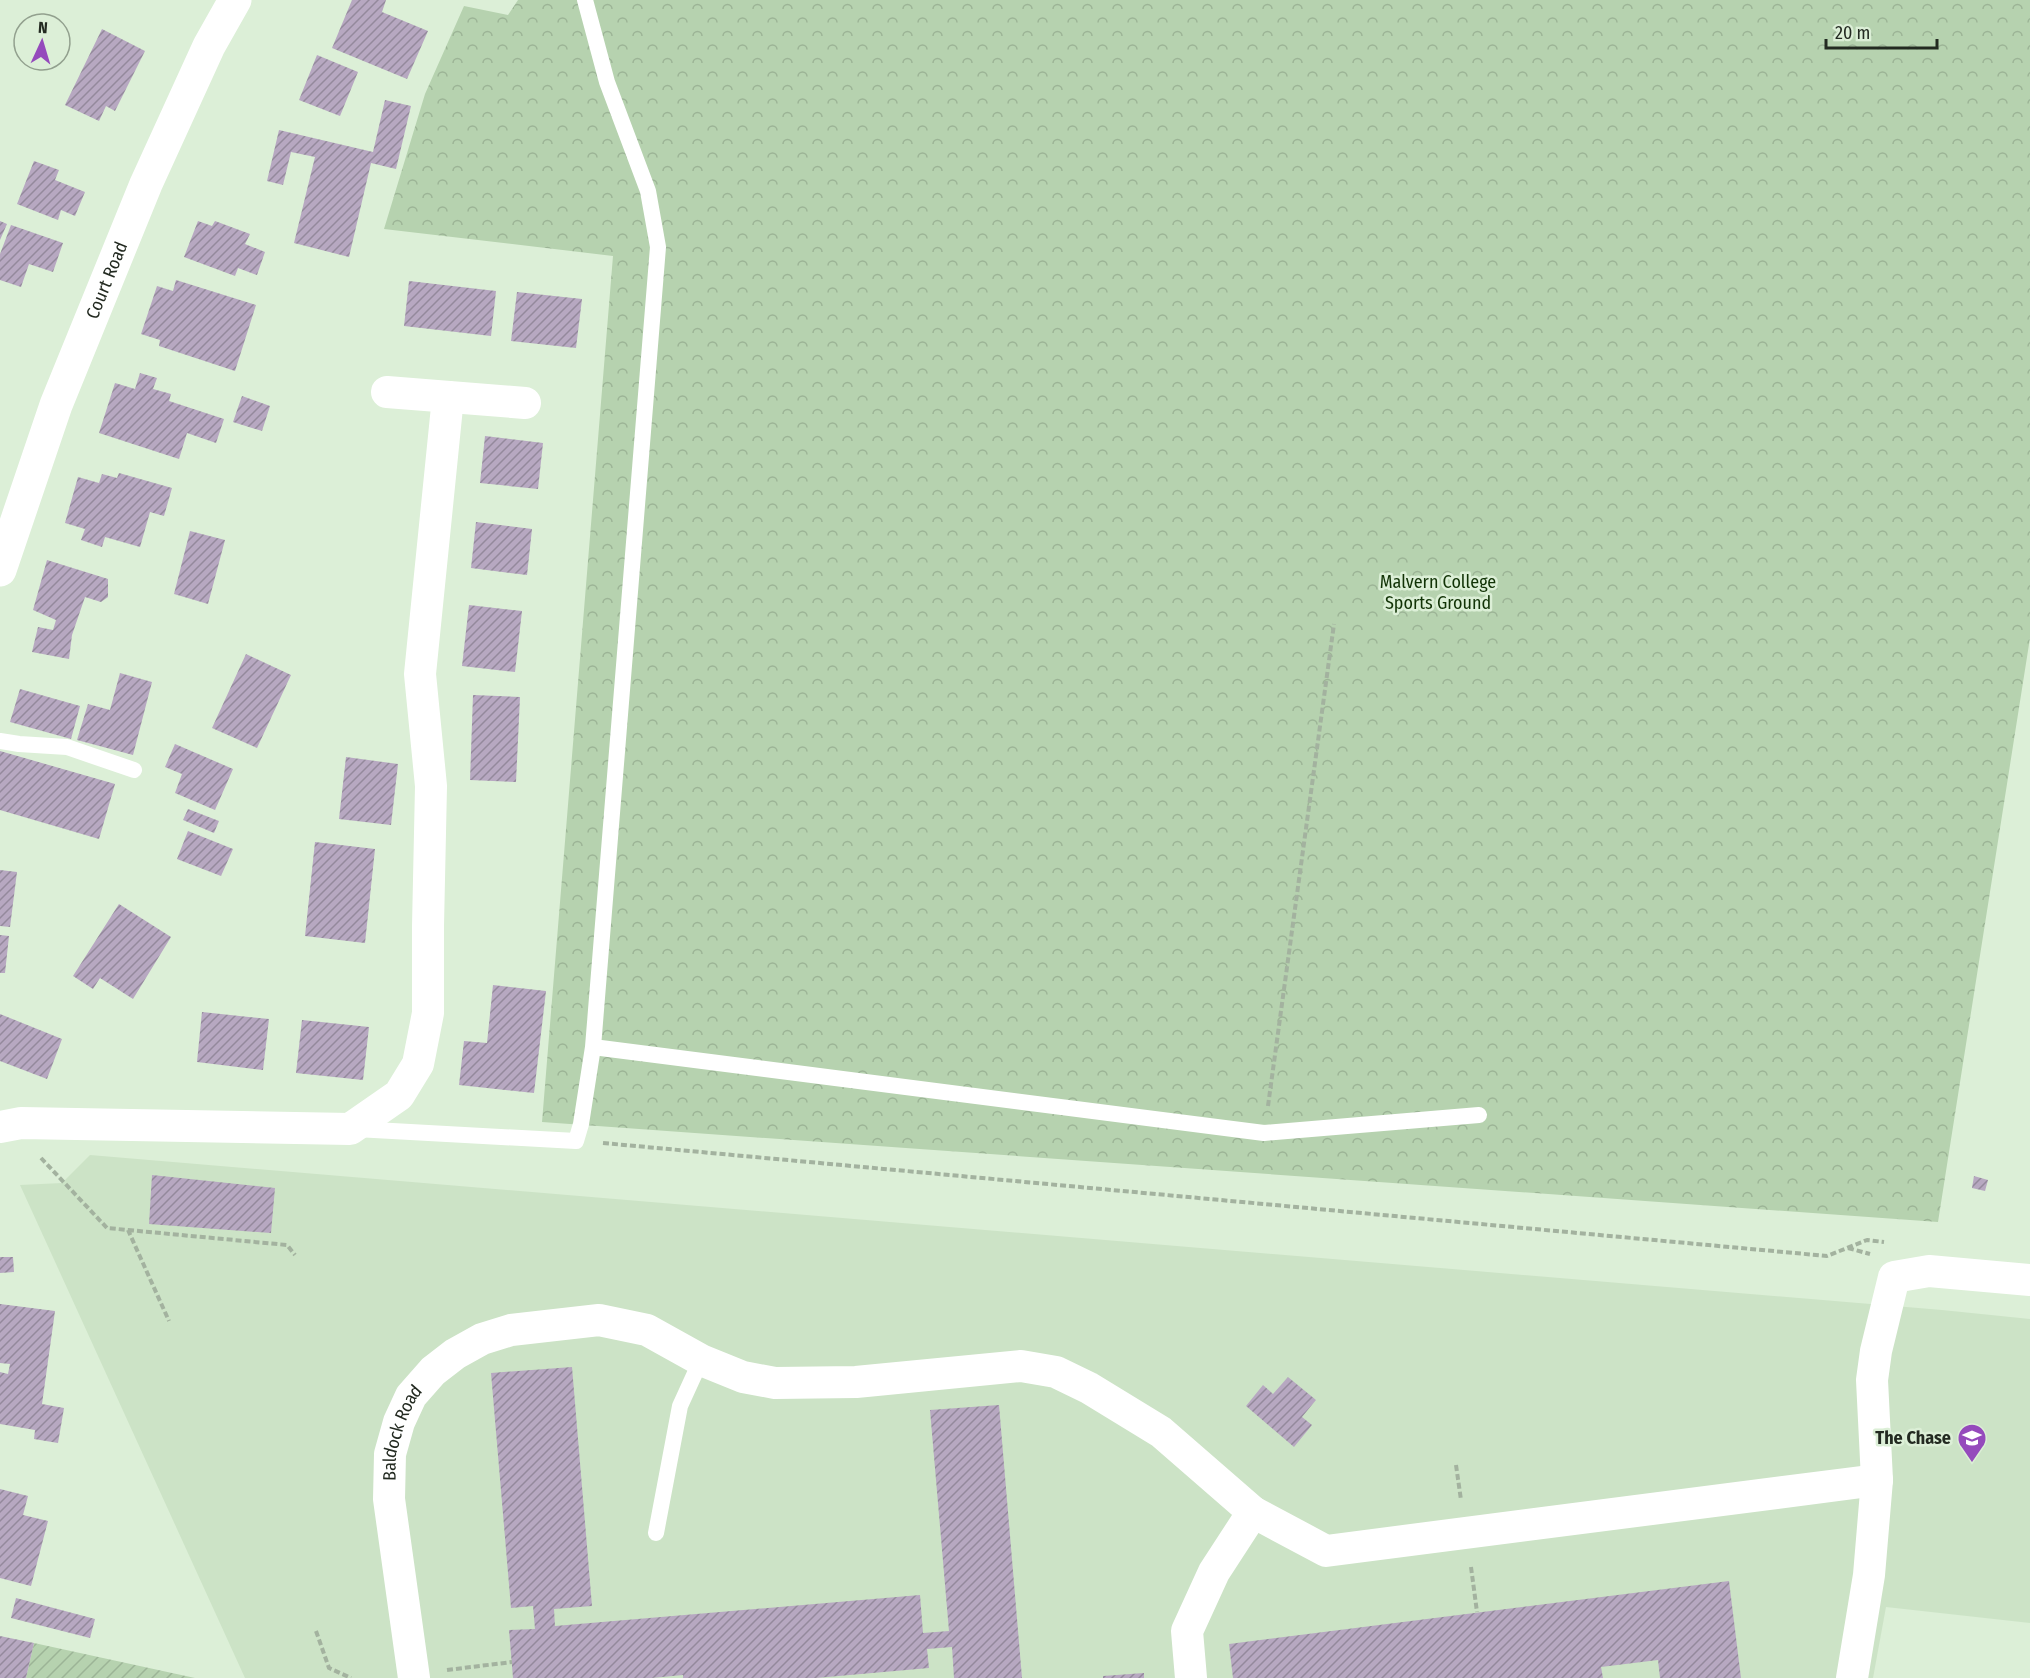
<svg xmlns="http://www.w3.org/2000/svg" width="2030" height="1678" viewBox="0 0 2030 1678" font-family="'Fira Sans Condensed',sans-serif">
  <defs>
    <pattern id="park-crowns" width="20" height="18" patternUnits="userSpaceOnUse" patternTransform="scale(1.5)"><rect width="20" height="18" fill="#b6d2af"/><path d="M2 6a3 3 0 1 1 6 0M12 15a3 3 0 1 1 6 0" fill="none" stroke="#9cb496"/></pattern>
    <pattern id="garden-furrows" width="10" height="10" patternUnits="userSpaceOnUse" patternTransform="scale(1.5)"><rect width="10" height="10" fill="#b6d2af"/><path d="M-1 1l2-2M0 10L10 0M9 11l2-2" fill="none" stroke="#9cb496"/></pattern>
    <pattern id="building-hatch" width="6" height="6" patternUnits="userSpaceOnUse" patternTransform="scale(1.5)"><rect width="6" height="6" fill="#b7a8c1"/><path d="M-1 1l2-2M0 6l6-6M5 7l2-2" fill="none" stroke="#94899c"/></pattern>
  </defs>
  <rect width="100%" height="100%" fill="#dcefd7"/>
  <path fill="#cce3c6" d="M90,1155L1942,1310L2030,1319V1623L1886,1607L1873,1678H245L20,1185L62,1183Z"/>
  <path fill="url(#park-crowns)" d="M518,0H2030V638L1938,1222L542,1122L613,256L384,229L425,94L464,6L508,15Z"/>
  <path fill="url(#garden-furrows)" d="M34,1643L195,1678H26Z"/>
  <path fill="url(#building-hatch)" d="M352,0H386L382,12L428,31L407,79L332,48Z
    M102,29L145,51L115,111L106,106L99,121L65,105Z
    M317,55L358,72L340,116L299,100Z
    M385,100L411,106L396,169L371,163L349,257L294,243L315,157L291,152L283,185L267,181L279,130L373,152Z
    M34,161L59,170L55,180L85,192L75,216L61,210L58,220L17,204Z
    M0,221L7,224L0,240Z
    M198,221L212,226L215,221L250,234L245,244L265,252L257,275L238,268L235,276L184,257Z
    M11,225L63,243L53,272L29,264L21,287L0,280V254Z
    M176,280L256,305L235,371L159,346L160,340L141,334L157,286L173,291Z
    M409,281L496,291L491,336L404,326Z
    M517,292L582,299L576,348L511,341Z
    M140,373L157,378L153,389L171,394L169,401L224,419L216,443L187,433L179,459L99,433L115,383L135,389Z
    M242,396L270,406L262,431L233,422Z
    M485,436L543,443L538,489L480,483Z
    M119,473L172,488L164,516L150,512L140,547L105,537L102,547L81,540L85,529L65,523L78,477L99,483L102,474L117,478Z
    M476,522L532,529L527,575L471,568Z
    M190,531L225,540L208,604L174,594Z
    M47,560L108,579V597L101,602L85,597L72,635L69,659L32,652L38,627L53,630L56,620L33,610Z
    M469,605L522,611L515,672L462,666Z
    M246,654L291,675L257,748L212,728Z
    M120,673L152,682L133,755L77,740L88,704L110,710Z
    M20,689L80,706L71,739L10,722Z
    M473,695L520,697L516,782L470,780Z
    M175,744L233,769L215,810L175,793L182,774L165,767Z
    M0,751L115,784L99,839L0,810Z
    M346,757L398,764L391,825L339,819Z
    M188,809L219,821L214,833L183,820Z
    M188,831L233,849L221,876L177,859Z
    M315,842L375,849L365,943L305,936Z
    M0,870L17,872L10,927L0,926Z
    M119,904L171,937L133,999L100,978L93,989L73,976Z
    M0,935L9,936L5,973H0Z
    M493,985L546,991L534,1093L459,1085L464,1041L487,1043Z
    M202,1012L269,1019L263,1070L197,1062Z
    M0,1014L62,1039L47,1079L0,1061Z
    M302,1020L369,1027L363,1080L296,1073Z
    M152,1175L275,1188L271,1233L149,1224Z
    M1974,1176L1988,1180L1985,1191L1972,1188Z
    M0,1257H13L14,1272L0,1273Z
    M0,1304L55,1311L42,1404L64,1408L58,1443L34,1439L35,1430L0,1424V1372L8,1374L10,1364L0,1363Z
    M572,1367L592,1606L554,1609L555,1626L920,1595L923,1633L949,1631L930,1410L999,1405L1022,1678H954L952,1647L927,1649L929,1668L816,1678H683V1675L652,1678H513L509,1630L535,1629L533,1606L511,1608L491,1373Z
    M1288,1377L1316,1400L1302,1417L1312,1425L1294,1447L1246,1406L1263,1385L1273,1394Z
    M0,1489L28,1496L23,1515L48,1521L31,1586L0,1578Z
    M1729,1581L1741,1678H1660L1658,1660L1601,1667L1603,1678H1233L1229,1644Z
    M16,1598L95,1619L90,1638L11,1618Z
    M0,1636L34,1643L26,1678H0Z
    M1144,1673V1678H1103V1676Z"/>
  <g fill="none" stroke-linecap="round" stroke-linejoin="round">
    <path stroke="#a3b29f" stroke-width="4" stroke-dasharray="6 3" stroke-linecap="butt" d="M1268,1106L1334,624
      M603,1143L1827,1256L1867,1240L1884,1242
      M41,1158L107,1228L128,1230L169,1321
      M128,1230L287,1245L295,1255
      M1848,1248L1870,1254
      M1456,1465L1461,1500
      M1471,1567L1477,1612
      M316,1631L329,1668L351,1678
      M447,1670L512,1662"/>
    <path stroke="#fff" stroke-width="16" d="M585,0L607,82L648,191L658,247L593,1047
      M0,741L19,744L67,747L134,770
      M356,1129L576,1141L581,1124L593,1047L1264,1133L1479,1115
      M656,1533L680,1406L701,1360"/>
    <g stroke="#fff" stroke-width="32">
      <path d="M387,392L525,403"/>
      <path d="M0,1127L21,1123L350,1129L399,1095L418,1064L428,1013V926L431,786L420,674L448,397"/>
      <path id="s1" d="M414,1678L389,1499L390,1454L399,1422L411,1396L433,1371L455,1354L482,1339L511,1330L599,1320L647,1330L701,1360L743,1377L775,1383L856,1382L1021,1366L1056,1372L1089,1388L1161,1432L1253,1512L1326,1551L1877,1480"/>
      <path d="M1191,1678L1187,1631L1214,1572L1253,1512"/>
      <path d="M1852,1678L1869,1575L1877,1480L1872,1380L1876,1351L1894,1277L1929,1271L2030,1280"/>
    </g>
    <path stroke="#fff" stroke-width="33" id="s2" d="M0,570L56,405L146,184L209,46L235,0"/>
  </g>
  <defs>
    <g id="school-pin" transform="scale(1.5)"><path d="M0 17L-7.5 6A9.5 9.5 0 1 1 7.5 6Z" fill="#954abc" stroke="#dcefd7"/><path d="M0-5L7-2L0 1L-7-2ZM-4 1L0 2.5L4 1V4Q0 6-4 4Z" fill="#fff"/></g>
  </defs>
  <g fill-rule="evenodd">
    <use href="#school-pin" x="1972" y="1438"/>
  </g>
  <g text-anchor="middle" stroke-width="5" stroke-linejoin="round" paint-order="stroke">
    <g font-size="18" fill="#232a21" stroke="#dcefd7">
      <text dy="6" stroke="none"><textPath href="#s2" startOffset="309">Court Road</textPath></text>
      <text dy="6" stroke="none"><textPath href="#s1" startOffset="249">Baldock Road</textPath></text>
    </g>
    <g font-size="18" fill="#113306" stroke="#dcefd7">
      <text x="1438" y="588">Malvern College<tspan x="1438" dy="21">Sports Ground</tspan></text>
    </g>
    <g font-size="18" font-weight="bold" fill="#232a21" stroke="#dcefd7" text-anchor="end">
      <text x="1951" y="1444">The Chase</text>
    </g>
  </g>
  <g transform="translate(42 42) rotate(4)"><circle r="28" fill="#dcefd7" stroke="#92a08e" stroke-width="1.5"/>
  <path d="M0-4.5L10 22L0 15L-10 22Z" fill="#954abc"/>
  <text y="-9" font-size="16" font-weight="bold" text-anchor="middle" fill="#232a21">N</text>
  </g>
  <path d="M1826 39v9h111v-9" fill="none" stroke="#232a21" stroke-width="3"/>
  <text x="1835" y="39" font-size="18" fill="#232a21" stroke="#dcefd7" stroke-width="4.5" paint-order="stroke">20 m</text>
</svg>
